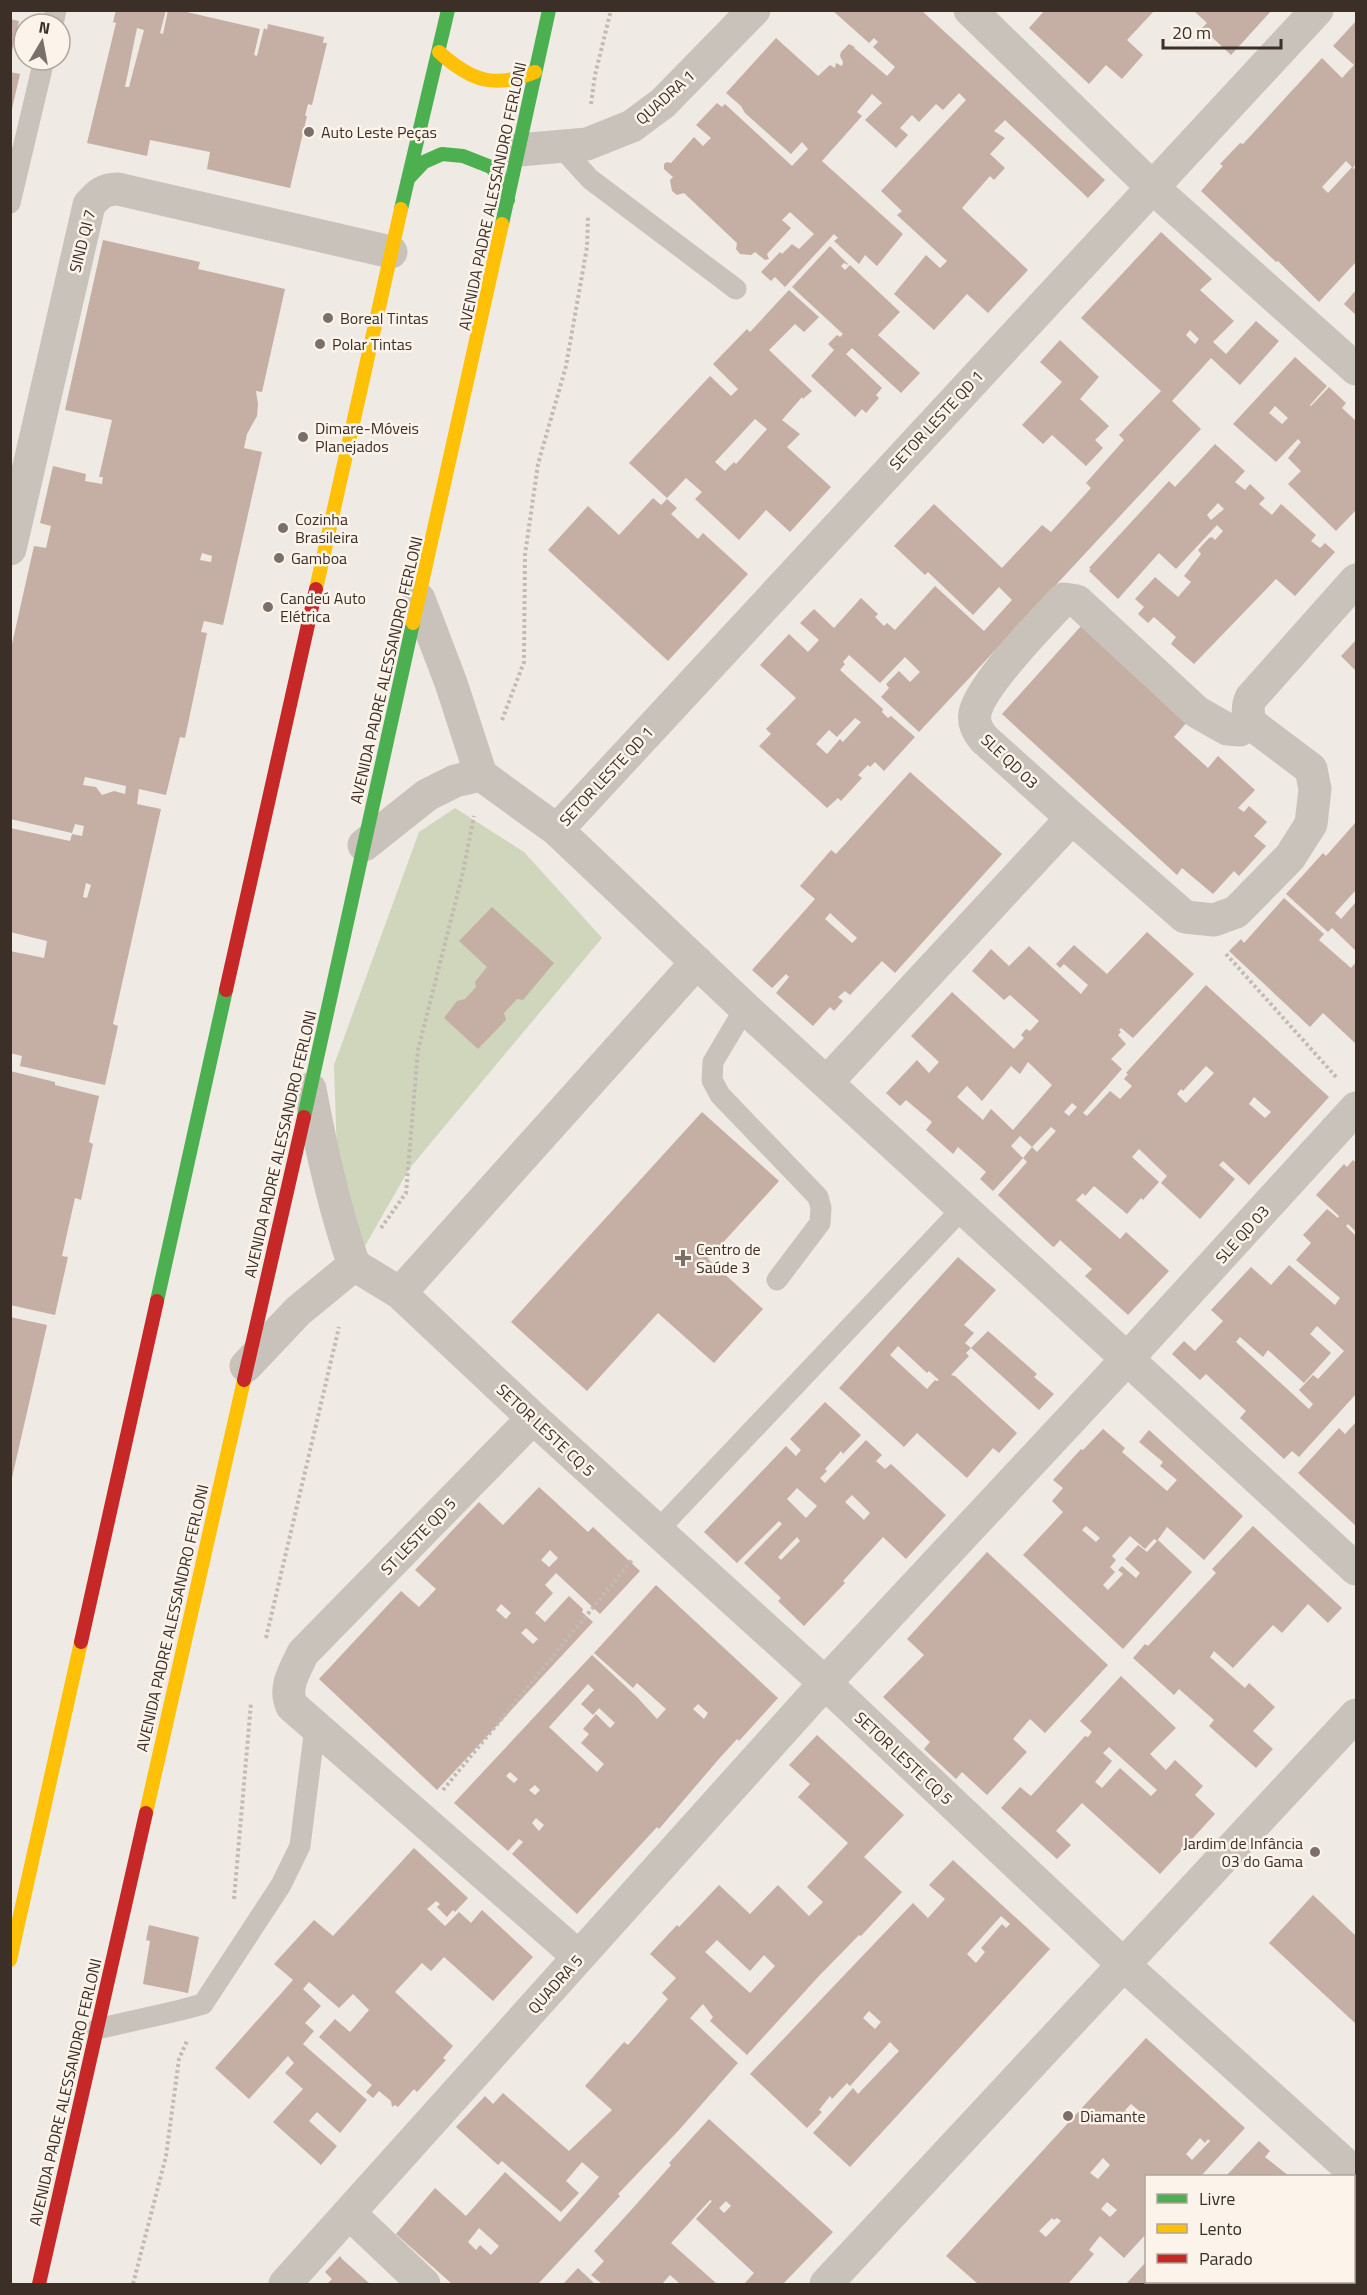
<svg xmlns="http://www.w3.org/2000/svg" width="1367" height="2295" viewBox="0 0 1367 2295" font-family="'Titillium Web',sans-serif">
  <rect width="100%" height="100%" fill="#efeae3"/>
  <path fill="#cfd6bb" d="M455,808L524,852L602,938L409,1169L354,1265L338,1185L334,1065L419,832Z"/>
  <path fill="#c5aea3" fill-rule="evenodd" d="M116,10H166L160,33L163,34L168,10H178L260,29L254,55L257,56L264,28L267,30L268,24L324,37L323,43H327L312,105L308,104L305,116H307L290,188L207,169L210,152L150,140L147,156L87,143L116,23L113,22ZM137,28L144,30L129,87H125Z
    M832,10H921L1105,180L1088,198L1005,120L994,131L1005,138L990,154L1005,168L994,180L990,176L962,208L1028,270L988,313L967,294L934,330L894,294L926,255L940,268L947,261L897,215L902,211L881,191L966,100L959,93L943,110L936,104L919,122L912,115L900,128L908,135L896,148L865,120L882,103L872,94L857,112L862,116L822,161L903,234L877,266L865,255L859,264L834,241L838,238L834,234L785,287L775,277L771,281L761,272L780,252L782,254L792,244L799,249L814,234L790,212L782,220L791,228L767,254L769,259L765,260L755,252L751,255L740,254L736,249L737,243L684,193L677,195L672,191L670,180L673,177L664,169V164L667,162L671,163L694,137L703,146L711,138L696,125L717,103L722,107L725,104L792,166L808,149L802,142L791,154L745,113L741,106L726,93L776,38L818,76L830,65L835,68L836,63L842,66L843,62L840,56L841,52L849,44L855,47L854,48L887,76L895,67L873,47L878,42L874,38L869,43Z
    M1045,10H1155L1127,40L1143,55L1122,79L1106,65L1089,84L1029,28Z
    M1193,10H1272L1231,55L1202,28L1207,23Z
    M10,19L19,21L11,55H10Z
    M1356,21V164L1353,168L1354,169L1356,167V262L1319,302L1278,261L1276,262L1201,191L1223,166L1220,164L1240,143L1243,144L1322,58L1342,78L1354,65L1333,46ZM1346,161L1352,167L1328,193L1322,187Z
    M10,72L20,74L11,113L10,112Z
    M1161,232L1212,279L1200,290L1234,321L1213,342L1226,354L1256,321L1279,341L1240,385L1211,358L1172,401L1201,429L919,732L881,697L889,688L886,684L899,671L910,682L920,672L905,657L880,683L849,655L843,662L845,664L840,670L883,709L882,712L888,718L891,716L915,737L884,771L875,762L870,767L868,765L858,775L862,778L841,801L838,798L827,808L759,746L771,734L766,729L796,698L760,665L789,634L808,652L819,640L800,623L814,609L834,628L861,598L878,614L875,617L884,626L887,623L895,630L935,586L984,631L1012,600L999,587L973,615L928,572L925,575L894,546L934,504L1002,568L1042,525L1051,532L1091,488L1086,483L1124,440L1119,435L1161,391L1081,318ZM1190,330L1199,339L1195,344L1186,335ZM855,718L861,722L843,742L840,739L827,754L816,744L829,730L837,737Z
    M103,240L200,262L198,269L285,289L262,392L256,391L258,404L257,416L247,434L244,448L262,452L223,625L204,621L201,632L207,633L197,681L185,738L180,737L166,795L139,789L137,804L161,809L113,1024L118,1026L105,1085L20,1066L22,1056L10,1053V951L44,958L47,941L10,932V828L70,841L72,834L82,836L84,826L75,824L72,833L10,819V653L34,546L46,548L51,526L40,523L53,466L86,474L85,481L102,484L103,477H99L112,420L65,410ZM202,553L212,556L211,562L200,560ZM85,777L126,786L125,794L114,791L102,795L96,787L83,785ZM86,883L91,885L87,898L83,897Z
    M830,246L849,265L844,263L841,266L845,270L850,265L900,312L878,335L920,373L901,393L852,348L846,354L882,388L876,395L879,398L866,413L862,409L855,417L811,376L834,350L828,344L837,335L840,337L843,334L792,287Z
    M789,290L819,317L804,332L795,324L769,350L812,391L803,399L802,397L782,420L800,434L787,447L831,487L790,532L766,510L739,540L695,499L702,492L686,478L667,498L629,463L710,376L731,396L738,389L713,364L747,329L750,332ZM755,419L767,429L736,464L734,462L725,471L715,462Z
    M1356,290V315L1344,304Z
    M1060,340L1099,377L1080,399L1109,426L1095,440L1103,448L1086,466L1052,435L1043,444L1022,425L1062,382L1040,362Z
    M1295,357L1327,386L1310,405L1311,406L1329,387L1346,403L1342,408L1356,421V510L1336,531L1288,484L1301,471L1288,458L1301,442L1298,439L1276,462L1233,424ZM1275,406L1288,418L1282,424L1269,413Z
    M1215,444L1245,471L1235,482L1245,490L1250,484L1265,498L1259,504L1272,515L1281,504L1316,535L1311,541L1320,548L1325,543L1335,552L1295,596L1276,579L1194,664L1171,644L1176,637L1154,617L1148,623L1138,614L1144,607L1135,599L1155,577L1178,597L1191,582L1184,576L1201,554L1198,550L1209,538L1212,537L1215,540L1223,531L1217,525L1176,569L1159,553L1118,599L1089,571L1091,569L1089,568L1169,481L1175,487ZM1218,503L1224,509L1211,520L1207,515Z
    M653,498L661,505L667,499L677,508L671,514L698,539L703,533L748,574L668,661L548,550L588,506L619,535Z
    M1082,625L1188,721L1174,737L1208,768L1218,756L1255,790L1238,808L1244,812L1249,806L1267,822L1254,836L1266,846L1239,876L1234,871L1213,894L1182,868L1177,875L1002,714Z
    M1356,640V671L1341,656Z
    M910,772L1002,854L895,973L882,961L850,995L845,991L838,997L843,1001L834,1011L830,1007L813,1026L776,993L789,977L786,974L772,988L752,970L815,899L800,886L831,850L836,854ZM830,913L857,938L852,943L825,919Z
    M1356,822V890L1335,913L1341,919L1356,902V951L1332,928L1328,932L1286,894L1323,853L1326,856Z
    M1284,898L1324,934L1319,940L1351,968L1356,962V1044L1323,1013L1310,1027L1229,951L1241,939L1244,943Z
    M492,907L554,963L523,1000L517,999L504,1013L506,1020L478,1049L444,1018L457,1001L465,999L476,987L475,982L487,967L459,941Z
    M1147,932L1194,974L1133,1038L1121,1028L1119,1030L1121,1032L1118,1035L1126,1044L1111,1059L1122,1069L1083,1113L1087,1116L1110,1091L1120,1099L1132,1086L1124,1079L1128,1074L1126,1073L1206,985L1329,1097L1249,1185L1223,1161L1219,1165L1235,1179L1200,1219L1161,1183L1167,1176L1139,1149L1132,1157L1159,1182L1143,1200L1141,1198L1127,1214L1094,1186L1085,1196L1083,1193L1076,1200L1120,1239L1126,1232L1169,1271L1128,1315L1085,1276L1092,1269L1060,1240L1054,1247L1052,1246L998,1195L1027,1162L1023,1158L1032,1147L1037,1152L1056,1131L1051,1127L1032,1147L1020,1136L1011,1146L1023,1158L993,1191L980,1179L986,1172L958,1147L953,1154L926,1130L932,1122L906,1100L900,1106L886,1093L917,1060L929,1073L939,1062L911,1036L952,992L1014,1049L1024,1038L1021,1035L1026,1029L1030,1031L1039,1021L1010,995L1004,1000L972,971L991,949L1009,966L1029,946L1081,994L1088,985L1064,964L1060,968L1056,964L1074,945L1107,974ZM1028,1062L1052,1085L1013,1130L991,1109L983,1120L957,1097L967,1086L982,1101L1011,1066L1020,1074ZM1206,1066L1214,1073L1186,1103L1177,1094L1181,1089L1183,1091ZM1254,1097L1271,1112L1265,1118L1249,1104ZM1072,1103L1077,1107L1069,1116L1064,1112Z
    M10,1071L55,1082V1085L99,1096L89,1142L93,1144L81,1200L75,1198L62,1256L68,1257L55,1315L10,1305Z
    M702,1112L779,1181L708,1259L763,1309L714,1363L658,1313L587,1391L511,1322Z
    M1353,1160L1356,1163V1232L1348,1224L1346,1226L1356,1236V1394L1299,1457L1292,1451L1284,1459L1240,1418L1246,1411L1206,1374L1200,1380L1172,1354L1184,1341L1195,1351L1223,1321L1211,1310L1251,1267L1271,1285L1289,1265L1335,1305L1340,1298L1296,1260L1311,1243L1303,1235L1327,1209L1338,1218L1339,1216L1316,1195L1344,1164L1347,1167ZM1317,1326L1344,1351L1318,1379L1313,1375L1299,1390L1313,1404L1309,1409L1236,1342L1240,1337L1263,1357L1268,1350L1304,1383L1331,1353L1310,1334Z
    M958,1257L996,1290L964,1325L974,1333L965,1343L971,1348L966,1353L969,1356L951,1375L955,1376L1017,1433L999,1453L993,1448L967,1478L917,1433L904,1447L839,1388ZM898,1346L927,1373L929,1371L939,1380L937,1381L935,1380L927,1389L890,1355Z
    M10,1317L47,1325L11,1482H10Z
    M988,1331L1037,1374L1034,1377L1054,1394L1039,1410L971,1348Z
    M825,1402L861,1435L843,1454L841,1451L825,1469L827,1471L820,1478L825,1483L866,1440L882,1455L876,1461L885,1469L891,1464L946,1515L906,1559L883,1537L843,1581L845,1583L804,1626L778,1601L781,1598L744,1563L782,1524L779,1521L737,1563L704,1532L786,1446L796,1456L801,1450L790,1439ZM797,1488L817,1506L806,1518L787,1499ZM852,1495L870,1513L864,1520L845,1502ZM797,1537L800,1541L781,1560L778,1557Z
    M1356,1422V1526L1298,1473L1339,1428L1345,1434Z
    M1103,1429L1125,1448L1122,1452L1167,1491L1177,1480L1160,1466L1163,1462L1139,1442L1149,1430L1243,1516L1204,1560L1167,1527L1157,1541L1154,1539L1145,1549L1130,1536L1112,1556L1116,1560L1110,1567L1115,1572L1103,1585L1108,1590L1123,1574L1118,1570L1122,1566L1136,1578L1140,1573L1125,1559L1138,1545L1147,1552L1158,1540L1192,1572L1123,1649L1023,1555L1063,1512L1052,1501L1063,1488L1053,1480L1081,1449L1083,1450ZM1086,1526L1100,1538L1096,1542L1082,1530Z
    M539,1487L588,1532L593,1527L640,1571L600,1614L556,1573L545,1585L553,1593L535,1613L545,1622L569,1596L583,1609L582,1612L593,1622L437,1790L319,1679L401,1591L419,1607L436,1589L415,1570L479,1502L503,1525ZM550,1550L558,1558L549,1567L541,1560ZM501,1604L511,1613L506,1619L496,1610ZM526,1628L538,1639L533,1644L521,1633Z
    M1253,1526L1342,1608L1328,1623L1308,1604L1282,1633L1273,1625L1233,1668L1214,1651L1210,1657L1245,1688L1249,1683L1275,1707L1253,1731L1273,1749L1256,1768L1209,1726L1214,1720L1179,1689L1174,1695L1133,1658L1145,1644L1148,1646L1216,1573L1212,1569Z
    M987,1552L1108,1665L1045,1733L1030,1719L1013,1739L1027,1752L987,1795L962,1772L956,1779L924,1749L930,1742L883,1697L924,1655L907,1639Z
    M656,1585L778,1698L739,1741L737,1739L718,1760L659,1829L657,1827L577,1914L512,1854L523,1842L519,1839L508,1851L454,1803L592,1655L637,1697L657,1719L666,1709L637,1683L633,1688L594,1653ZM588,1684L594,1690L581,1704L593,1715L599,1708L615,1723L610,1728L596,1714L583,1729L589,1734L581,1743L604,1764L597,1772L549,1727ZM698,1704L708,1713L704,1719L693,1709ZM510,1772L518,1779L514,1783L506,1776ZM535,1785L540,1790L535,1795L529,1790ZM536,1818L544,1825L539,1831L532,1823Z
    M1121,1676L1176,1728L1150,1754L1166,1770L1175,1760L1203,1786L1195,1795L1215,1814L1160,1874L1082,1803L1056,1831L1071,1845L1057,1859L1001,1808L1020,1787L1031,1796L1085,1736L1088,1737L1092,1732L1080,1721ZM1109,1747L1157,1790L1151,1796L1120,1768L1102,1788L1095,1782L1112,1761L1103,1753Z
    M817,1735L904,1815L864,1857L902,1892L861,1936L859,1935L818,1977L747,2055L710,2021L713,2017L703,2004L690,2018L738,2063L679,2130L618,2194L620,2196L538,2284H452L396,2234L435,2188L466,2216L505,2172L560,2222L599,2177L582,2162L566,2181L579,2193L561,2212L502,2161L498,2165L456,2127L485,2096L493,2104L503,2093L569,2151L612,2110L585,2086L624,2042L628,2045L668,1999L662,1993L676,1978L650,1954L677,1925L679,1927L719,1885L750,1914L778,1885L809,1916L823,1902L807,1887L848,1843L798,1797L810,1784L789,1765ZM717,1940L750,1971L764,1955L775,1966L750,1993L705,1952ZM479,2228L499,2246L491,2255L480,2245L476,2250L468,2242Z
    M414,1848L468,1898L455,1912L453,1910L447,1917L437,1907L440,1904L436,1901L427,1909L445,1926L459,1912L471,1923L482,1910L533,1957L493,2001L444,1957L431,1971L422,1963L395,1992L453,2046L443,2058L446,2060L417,2092L414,2089L398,2107L395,2105L392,2107L391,2101L379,2091L373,2098L366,2092L372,2085L319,2037L335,2019L350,2032L369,2010L353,1994L339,2008L309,1982L303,1989L321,2006L305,2023L314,2031L303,2044L367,2100L340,2133L317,2112L309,2121L337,2146L321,2165L273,2122L303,2089L285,2073L294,2063L288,2056L249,2099L215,2068L293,1980L274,1964L314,1920L333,1936Z
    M953,1860L1050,1949L850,2167L813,2133L853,2088L858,2094L899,2051L890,2042L850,2086L847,2083L832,2099L830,2096L819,2110L822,2112L807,2128L750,2074L913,1903L928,1918L945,1899L929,1885ZM1001,1916L1010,1924L1006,1928L1002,1924L981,1948L985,1952L976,1963L967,1954ZM869,2011L881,2022L875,2029L863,2018Z
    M1313,1895L1356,1936V2024L1269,1943Z
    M149,1925L199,1937L188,1993L143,1984L150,1941L146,1940Z
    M1146,2038L1245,2128L1201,2176H1146V2234L1124,2258L1100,2236L1089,2250L1094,2254L1068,2284H978L946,2256ZM1131,2104L1144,2115L1137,2121L1125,2110ZM1200,2138L1205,2143L1208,2139L1210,2141L1192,2160L1186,2154ZM1103,2158L1110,2165L1098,2179L1090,2173ZM1107,2202L1117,2210L1110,2217L1101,2209ZM1052,2218L1054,2220L1057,2218L1061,2221L1046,2237L1039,2231Z
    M709,2119L833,2232L783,2284H746L745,2283L754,2273L696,2219L712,2201L710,2200L671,2243L717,2284H680L670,2275L662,2284H602L591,2275L604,2261L594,2251L633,2208L671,2165L669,2163ZM726,2201L731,2206L724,2213L719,2208Z
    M1259,2141L1270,2151L1265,2157L1289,2176H1226Z
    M1354,2228L1356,2231V2279L1353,2282Z
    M340,2256L342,2259L370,2284H327L332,2279L325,2272Z
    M1146,2262V2282H1240L1244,2284H1126Z
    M578,2268L595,2284H563Z
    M1247,2282H1314L1311,2284H1247Z"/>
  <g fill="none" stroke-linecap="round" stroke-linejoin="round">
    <path stroke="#c2bab3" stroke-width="4" stroke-dasharray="3 3" stroke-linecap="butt" d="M591,104L595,75L611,10
      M502,720L524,662L525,555L538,464L566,366L587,247L588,216
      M1226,954L1337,1078
      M381,1228L406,1193L418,1050L463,872L474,816
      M266,1638L339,1327
      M443,1790L633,1559
      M234,1899L251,1703
      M133,2284L166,2156L179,2059L187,2041"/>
    <path stroke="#c9c2bb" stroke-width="21" d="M53,24L56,10
      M560,146L590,179L736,289
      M10,203L44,60
      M745,1008L713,1062L712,1080L720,1095L818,1197L821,1208L820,1223L777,1280
      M657,1531L963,1208
      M97,2029L181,2010L203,2004L281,1885L300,1846L315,1727"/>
    <path stroke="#c9c2bb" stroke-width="33" d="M970,10L1152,187L1356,369
      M519,150L587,144L632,126L663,103L754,10
      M10,549L89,205C98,194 104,189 118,189L391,252
      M419,599L451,683L481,775L557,830L745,1008L1356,1569
      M1072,818L1185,917L1214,920L1236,912L1290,857L1311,824L1315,789L1311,769L1250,723C1248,713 1247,707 1251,698L1356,580
      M557,830L1317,10
      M364,845L427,795L455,781L481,775
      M827,1082L1072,818L984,739C978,732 973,723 975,713C980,686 1043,621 1064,599L1077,601L1197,712L1227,729L1240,730L1250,723
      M310,1089C321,1149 334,1208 354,1265
      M354,1265L400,1293L533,1418L825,1683L1125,1966L1356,2174
      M400,1293L697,962
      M246,1366L298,1311L354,1265
      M533,1418L303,1653C295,1670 283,1688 292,1706L579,1957
      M349,2213L424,2284
      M285,2284L825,1683L1127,1359L1356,1108
      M826,2284L1356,1715"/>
    <path stroke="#4caf50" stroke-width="14" d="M409,178L424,162L442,154L463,156L491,167L502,180L508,200
      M401,209L448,10
      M502,224L549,10
      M304,1117L413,623
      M157,1301L226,990"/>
    <path stroke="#ffc107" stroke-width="14" d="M439,52C471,81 494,89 535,72
      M316,589L401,209
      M413,623L502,224
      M146,1813L244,1380
      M10,1960L81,1642"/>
    <path stroke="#c62828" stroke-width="14" d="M226,990L316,589
      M244,1380L304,1117
      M81,1642L157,1301
      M39,2284L146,1813"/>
  </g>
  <g fill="#7a7069" stroke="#fcf4ea" stroke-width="2">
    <circle cx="309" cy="132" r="6"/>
    <circle cx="328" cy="318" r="6"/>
    <circle cx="320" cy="344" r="6"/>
    <circle cx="303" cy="437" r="6"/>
    <circle cx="283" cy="528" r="6"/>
    <circle cx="279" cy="558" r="6"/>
    <circle cx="268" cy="607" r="6"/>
    <path d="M680 1249h6v6h6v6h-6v6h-6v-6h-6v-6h6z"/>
    <circle cx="1315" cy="1852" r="6"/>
    <circle cx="1068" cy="2116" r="6"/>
  </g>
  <g text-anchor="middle" stroke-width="5" stroke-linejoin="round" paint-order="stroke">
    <g font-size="16" fill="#3b2f28" stroke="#fcf4ea">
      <text transform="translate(665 97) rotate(-42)" y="6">QUADRA 1</text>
      <text transform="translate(492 196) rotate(-78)" y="6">AVENIDA PADRE ALESSANDRO FERLONI</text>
      <text transform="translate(82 241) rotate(-76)" y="6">SIND QI 7</text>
      <text transform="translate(936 420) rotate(-47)" y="6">SETOR LESTE QD 1</text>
      <text transform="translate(386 670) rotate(-77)" y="6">AVENIDA PADRE ALESSANDRO FERLONI</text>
      <text transform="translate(1010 761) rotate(43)" y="6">SLE QD 03</text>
      <text transform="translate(606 776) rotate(-47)" y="6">SETOR LESTE QD 1</text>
      <text transform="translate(280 1144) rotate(-77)" y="6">AVENIDA PADRE ALESSANDRO FERLONI</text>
      <text transform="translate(1242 1234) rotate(-48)" y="6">SLE QD 03</text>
      <text transform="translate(546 1430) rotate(43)" y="6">SETOR LESTE CQ 5</text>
      <text transform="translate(418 1536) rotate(-46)" y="6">ST LESTE QD 5</text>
      <text transform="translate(172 1618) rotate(-77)" y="6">AVENIDA PADRE ALESSANDRO FERLONI</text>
      <text transform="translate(904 1758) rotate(43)" y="6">SETOR LESTE CQ 5</text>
      <text transform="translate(555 1984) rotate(-48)" y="6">QUADRA 5</text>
      <text transform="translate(65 2092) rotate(-77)" y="6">AVENIDA PADRE ALESSANDRO FERLONI</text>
    </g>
    <g font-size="16" fill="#3b2f28" stroke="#fcf4ea" text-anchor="start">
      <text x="321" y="138">Auto Leste Peças</text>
      <text x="340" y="324">Boreal Tintas</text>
      <text x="332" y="350">Polar Tintas</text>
      <text x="315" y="434">Dimare-Móveis<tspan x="315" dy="18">Planejados</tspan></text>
      <text x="295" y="525">Cozinha<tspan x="295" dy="18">Brasileira</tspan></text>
      <text x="291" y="564">Gamboa</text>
      <text x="280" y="604">Candeú Auto<tspan x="280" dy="18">Elétrica</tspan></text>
      <text x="696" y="1255">Centro de<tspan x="696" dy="18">Saúde 3</tspan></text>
      <text x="1303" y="1849" text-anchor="end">Jardim de Infância<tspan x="1303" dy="18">03 do Gama</tspan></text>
      <text x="1080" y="2122">Diamante</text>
    </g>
  </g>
  <rect width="1367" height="2295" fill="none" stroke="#3b2f28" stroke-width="24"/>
  <rect x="1145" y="2175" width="210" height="108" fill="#fcf4ea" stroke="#afa59c" stroke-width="1.5"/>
  <rect x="1157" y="2194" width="30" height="9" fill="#4caf50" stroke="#afa59c" stroke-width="1.5"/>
  <text x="1199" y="2205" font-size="18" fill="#3b2f28">Livre</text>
  <rect x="1157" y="2224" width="30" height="9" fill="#ffc107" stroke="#afa59c" stroke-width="1.5"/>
  <text x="1199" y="2235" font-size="18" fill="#3b2f28">Lento</text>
  <rect x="1157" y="2254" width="30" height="9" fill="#c62828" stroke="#afa59c" stroke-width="1.5"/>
  <text x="1199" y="2265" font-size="18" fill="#3b2f28">Parado</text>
  <g transform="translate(42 42) rotate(10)"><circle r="28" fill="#fcf4ea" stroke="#afa59c" stroke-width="1.5"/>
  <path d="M0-4.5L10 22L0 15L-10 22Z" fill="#7a7069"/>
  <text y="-9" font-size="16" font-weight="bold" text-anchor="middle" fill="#3b2f28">N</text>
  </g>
  <path d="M1163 39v9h118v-9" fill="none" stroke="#3b2f28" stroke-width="3"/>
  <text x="1172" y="39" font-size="18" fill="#3b2f28" stroke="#fcf4ea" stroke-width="4.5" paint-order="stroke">20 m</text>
</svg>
